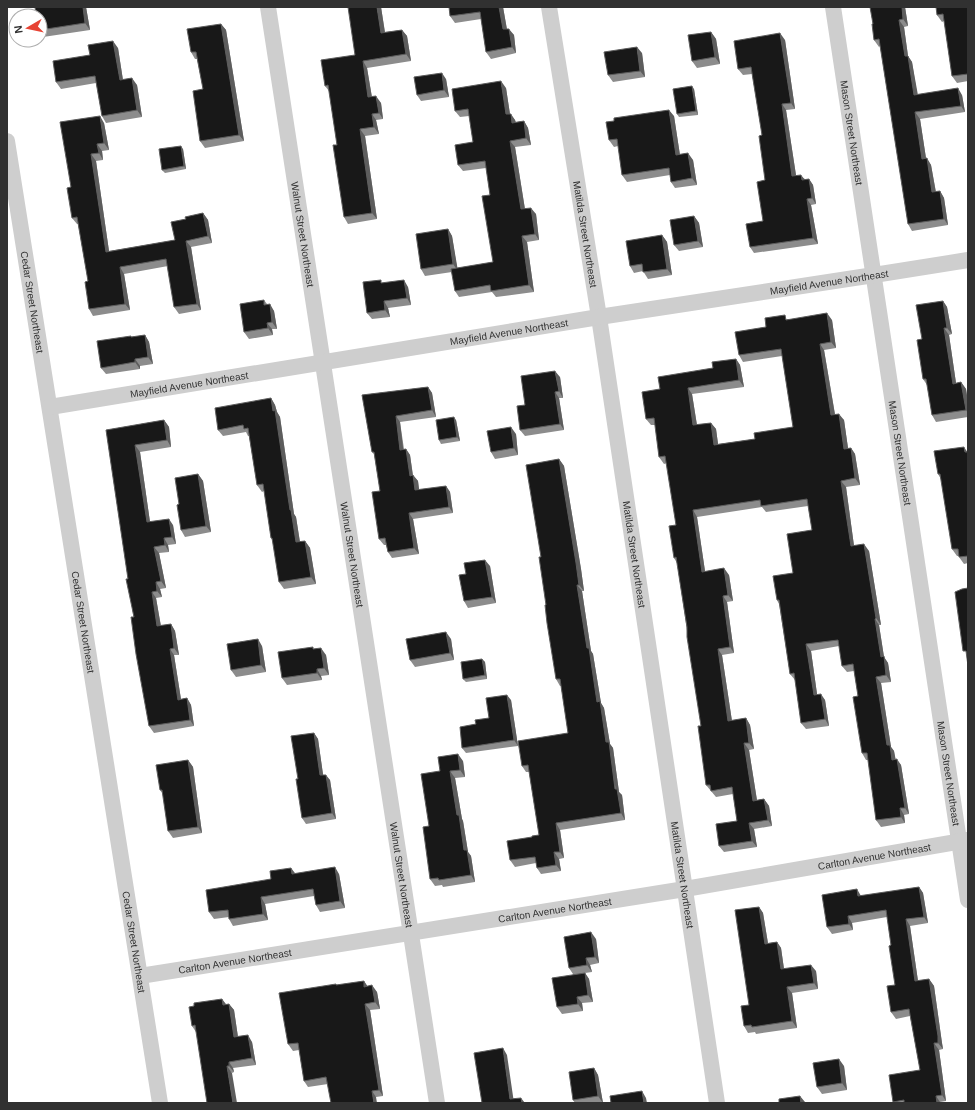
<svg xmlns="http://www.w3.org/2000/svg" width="975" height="1110" viewBox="0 0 975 1110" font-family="Helvetica,sans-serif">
  <rect width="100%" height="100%" fill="#fff"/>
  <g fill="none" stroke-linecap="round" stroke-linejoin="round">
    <g stroke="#cecece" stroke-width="16">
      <path id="s1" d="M268,7L437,1103"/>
      <path id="s2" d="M549,7L599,317L717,1103"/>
      <path id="s3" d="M833,7L968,900"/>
      <path id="s4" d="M7,141L160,1103"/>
      <path id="s5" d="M50,407L599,317L874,275L968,260"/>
      <path id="s6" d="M140,976L685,889L968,840"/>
    </g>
  </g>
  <path fill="#8c8c8c" d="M86,7L90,30L43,37L40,33V16Z
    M381,7L385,32L402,30L407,36L411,61L367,68L372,97L381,103L383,119L376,120L379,134L365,136L377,219L348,224L344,217L337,145L329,91L325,86L355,55Z
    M503,7L507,29L514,35L516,53L491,59L486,52L481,19L455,23L450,16Z
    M870,7H905L908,26L904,27L908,56L912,62L917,94L962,95L965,112L920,119L926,158L931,165L936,192L940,191L944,198L948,225L912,231L908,224L880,46L879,47L874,40L873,24Z
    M968,7V81L957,83L952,76L944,21L942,22L937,15Z
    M221,24L226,30L244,141L205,148L200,141L203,89L197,59H195L191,52Z
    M711,32L716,39L720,64L697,68L692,61Z
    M785,40L795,109L786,110L796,175L805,179H809L813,185L816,204L811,205L818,244L754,253L750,247L763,221L765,180L762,135L752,74L743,75L738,69Z
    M118,48L123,80L137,85L142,117L106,123L102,116L96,83L61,89L56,82L90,55Z
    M642,53L645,77L613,82L608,75Z
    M446,79L449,97L421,101L417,95Z
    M506,88L510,114L515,120L516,122L524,121L528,128L531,145L515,147L525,209L536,214L539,240L527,242L534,292L496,297L492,292L459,297L455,291L452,272L425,276L421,269L448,229L452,236L457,268L493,262L490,195L486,168L463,171L458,165L473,142L469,116L460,117L455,111Z
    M694,89L698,115L679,117L677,114Z
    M674,116L680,155L693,160L697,185L675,188L671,182L670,175L627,182L622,175L618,146L614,147L609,140Z
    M104,123L109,150L102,151L103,160L96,161L109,251L175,240L186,219L203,213L208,220L212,243L191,247L201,310L179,314L174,307L168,266L124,274L130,310L93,316L89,309L88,281L78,224H77L72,218L71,187Z
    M183,149L186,169L165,173L162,170Z
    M694,216L699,223L703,247L679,251L674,245Z
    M662,235L667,242L672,275L648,279L643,271L634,273L630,266Z
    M383,283L408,287L411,305L388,308L390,317L372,319L367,313Z
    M264,300L267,304L274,311L277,329H272L273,335L249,339L244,332Z
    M943,301L947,307L952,334L949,335L956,383L961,382L966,389L968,402V417L936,422L932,415L927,385L923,379L922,339Z
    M788,319L832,320L836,348L824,350L835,414L844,420L848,448H851L855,454L860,485L846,487L854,546L869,551L881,625H879L884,657L888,663L891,682L881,683L891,747L894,751L895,759L901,765L909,814L904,815L905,823L881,827L876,820L868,760H866L862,753L858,696L854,671L847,672L842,666L839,646L811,651L817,694L825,700L829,726L806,729L801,723L795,680L790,674L779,604L777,600L793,573L812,530L808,506L766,512L762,507L697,517L705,571L729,575L733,601L727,602L734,653L722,655L732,721L746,718L750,725L754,749L749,750L757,800L764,799L769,806L772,826L754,829L757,847L724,852L719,846L737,821L733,794L716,797L706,785L701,726L677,563L674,558L676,525L667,463L664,464L659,457L655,425H651L646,419L660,389L736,359L740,365L744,387L692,394L697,425L711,423L716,429L718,444L755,439L793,427L782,356L743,362L739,355L766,327Z
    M145,335L149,342L153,364L140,366V369L106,374L101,368L132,337Z
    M560,377L563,398H559L564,430L525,436L520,430L525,405Z
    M428,387L432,393L436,417L400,422L404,449H406L410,455L413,475L418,481L419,490L446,486L450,492L453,513L413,519L419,554L392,558L388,552L386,545H384L379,539L380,491L374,454L372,452L362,395Z
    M271,398L275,405L277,412L280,417L294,514L296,517L300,542L305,541L310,548L316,584L284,589L279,582L273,541L271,538L264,491L262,492L257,485L249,436H248L246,432L223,436L218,430Z
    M164,420L169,427L171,447L140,452L150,522L173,525L176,544L168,545L169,552L159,553L166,588L160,589L162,597L156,598L161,626L171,624L175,631L179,655H174L181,699L187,698L191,705L194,726L154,733L149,726L128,579L106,430Z
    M456,420L460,441L441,444L439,440Z
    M516,434L518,455L495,459L491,452Z
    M967,452H968V563L964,564L959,557V556H957L952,549L941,479L938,474Z
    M559,459L564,466L581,569L584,591H582L591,651L593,654L601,703L604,708L610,744L613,748L619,792L622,795L625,820L560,830L564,858L559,859L561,871L541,874L537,868L536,863L515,867L510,860L532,837L539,835L529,772H526L522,766L568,733L561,686H560L556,679L541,557Z
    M198,474L203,481L211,532L185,537L181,530L179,504Z
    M490,566L496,603L468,608L464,601L466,574Z
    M451,639L454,660L415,667L410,660Z
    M262,646L266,672L236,677L231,670Z
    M314,649L326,655L329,675L321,676L322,680L287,685L282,678Z
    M482,659L485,662L487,679L466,682L463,679Z
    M511,700L518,746L466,753L462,748L476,724L489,718Z
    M314,733L318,739L323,775L330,780L336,819L306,824L302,818L298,779Z
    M188,760L193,767L202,833L173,838L168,831L163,794L160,790Z
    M463,761L465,777L455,778L462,819L463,821L468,852L471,856L475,882L443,887L442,885L435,886L430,879L440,771Z
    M291,868L295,873L339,874L345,908L320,912L316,905L314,896L265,904L268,920L233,926L229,919V917L214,919L209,912Z
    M919,887L923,893L928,923L910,926L918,981L929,979L934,986L942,1043L943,1049L939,1050L946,1101L940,1102V1103H894L893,1102L920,1070L910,1016L896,1019L891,1012L895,985L891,945L887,917L852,923L853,930L832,934L827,927L861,896Z
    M759,907L763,913L768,943L777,942L781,948L784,969L816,971L818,989L792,993L797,1028L756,1034L755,1032L748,1033L744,1026L749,1005Z
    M596,939L599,963L590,965L592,972L585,973L589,979L593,1002L582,1003L583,1011L562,1014L557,1007L573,974L569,968Z
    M364,981L367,986L377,992L380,1009L370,1010L383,1096L376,1097L328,1084L308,1087L304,1081L299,1050L293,1051L288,1044L336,984L337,985Z
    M222,999L226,1004H229L234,1010L238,1037L252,1042L256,1065L233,1068L234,1072L232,1073L196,1032L192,1026L194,1006Z
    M844,1066L847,1090L822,1094L817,1087Z
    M594,1068L598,1075L603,1103H575L573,1100Z"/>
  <path fill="#5d5d5d" d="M83,7H86L90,30L85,23Z
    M377,7H381L386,40L381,33Z
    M499,7H503L508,36L503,29Z
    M902,7H905L908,26L903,19Z
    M899,20L904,27L908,56L912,62L919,101L914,95L905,56Z
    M221,24L226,30L244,141L239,135Z
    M509,29L514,35L516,53L512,47Z
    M402,30L407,36L411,61L406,54Z
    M711,32L716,39L720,64L715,57Z
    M780,33L785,40L795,109L791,103Z
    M113,41L118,48L124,87L120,80Z
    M637,47L642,53L645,77L640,71Z
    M363,61L367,68L373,104L368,97Z
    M442,73L446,79L449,97L444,90Z
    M132,78L137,85L142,117L137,110Z
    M501,81L506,88L511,121L506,114Z
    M692,86L694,89L698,115L696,111Z
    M958,88L962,95L965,112L961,106Z
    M376,96L381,103L383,119L379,113Z
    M782,104L786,110L797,182L792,176Z
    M669,110L674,116L681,162L676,155Z
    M915,112L920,119L927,165L922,159Z
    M372,114L376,120L379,134L374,127Z
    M511,114L515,120L517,129L512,123Z
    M100,116L104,123L109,150L104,143Z
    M524,121L528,128L531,145L526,138Z
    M360,129L365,136L377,219L372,213Z
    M510,141L515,147L526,216L521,209Z
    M97,144L102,151L103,160L99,153Z
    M181,146L183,149L186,169L184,166Z
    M688,153L693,160L697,185L692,178Z
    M91,154L96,161L110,258L106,252Z
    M927,158L931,165L937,199L932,192Z
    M801,175L806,181L802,180Z
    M809,179L813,185L816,204L812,198Z
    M940,191L944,198L948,225L944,219Z
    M807,199L811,205L818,244L813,238Z
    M531,208L536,214L539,240L535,234Z
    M203,213L208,220L212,243L208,236Z
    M694,216L699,223L703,247L698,241Z
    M448,229L452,236L458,271L453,264Z
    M662,235L667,242L672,275L667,269Z
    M522,236L527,242L534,292L529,285Z
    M186,241L191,247L201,310L197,304Z
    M120,267L124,274L130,310L125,304Z
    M404,280L408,287L411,305L407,298Z
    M384,301L388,308L390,317L385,310Z
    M943,301L947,307L952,334L947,328Z
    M270,304L274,311L277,329L272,322Z
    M827,313L832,320L836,348L831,342Z
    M267,323L272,329L273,335L268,328Z
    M944,328L949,335L957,390L953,384Z
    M145,335L149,342L153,364L148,357Z
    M820,344L824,350L836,421L831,415Z
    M135,359L140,366V369L135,362Z
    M736,359L740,365L744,387L739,380Z
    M555,371L560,377L563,398L559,391Z
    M961,382L966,389L968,402V413L966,410Z
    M428,387L432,393L436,417L432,410Z
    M688,388L692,394L698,432L693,425Z
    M555,392L559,398L564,430L560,424Z
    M271,398L275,405L277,412L280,417L294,514L296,517L301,549L296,542L290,510Z
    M839,414L844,420L849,455L844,449Z
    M396,416L400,422L404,456L400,450Z
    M454,417L456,420L460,441L457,437Z
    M164,420L169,427L171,447L167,440Z
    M711,423L716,429L719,451L714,445Z
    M511,427L516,434L518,455L514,448Z
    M135,445L140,452L151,529L147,522Z
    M964,447L968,453L965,452Z
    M851,448L855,454L860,485L855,478Z
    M406,449L410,455L413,477V475L418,481L420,497L415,490L410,476Z
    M559,459L564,466L581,569L584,591L579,585Z
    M198,474L203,481L211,532L206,526Z
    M841,481L846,487L855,553L851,546Z
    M446,486L450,492L453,513L449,507Z
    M693,510L697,517L706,578L702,572Z
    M409,513L413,519L419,554L414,548Z
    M169,519L173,525L176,544L172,537Z
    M164,538L168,545L169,552L165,545Z
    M305,541L310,548L316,584L311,577Z
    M864,544L869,551L881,625L876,618Z
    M154,547L159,553L166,588L161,581Z
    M485,560L490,566L496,603L492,597Z
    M724,568L729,575L733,601L728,595Z
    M156,582L160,589L162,597L157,591Z
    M577,585L582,591L591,651L593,654L601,703L604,708L610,744L613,748L619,792L622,795L625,820L621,813L597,702L587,648Z
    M152,592L156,598L162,633L157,626Z
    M723,596L727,602L734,653L730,647Z
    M875,619L879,625L884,657L888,663L891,682L886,675L881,657Z
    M171,624L175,631L179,655L174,648Z
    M446,632L451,639L454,660L450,653Z
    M258,639L262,646L266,672L261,665Z
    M806,644L811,651L818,701L814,695Z
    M321,648L326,655L329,675L324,668Z
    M170,649L174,655L182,706L178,700Z
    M718,649L722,655L733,728L728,721Z
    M482,659L485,662L487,679L485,675Z
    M317,669L321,676L322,680L317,673Z
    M876,677L881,683L891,747L894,751L897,766L892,760L887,745Z
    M821,694L825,700L829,726L825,719Z
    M507,695L511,700L518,746L514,740Z
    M187,698L191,705L194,726L190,720Z
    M746,718L750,725L754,749L749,743Z
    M314,733L318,739L324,781L320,775Z
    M744,743L749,750L758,807L753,801Z
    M458,754L463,761L465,777L460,770Z
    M897,759L901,765L909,814L905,808Z
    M188,760L193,767L202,833L198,827Z
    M450,771L455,778L462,819L463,821L468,852L471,856L475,882L471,875L464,850L457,815Z
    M326,775L330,780L336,819L332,813Z
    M764,799L769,806L772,826L768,820Z
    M900,808L904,815L905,823L901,817Z
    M556,823L560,830L564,858L560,852Z
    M749,823L754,829L757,847L752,841Z
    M554,852L559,859L561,871L556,865Z
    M335,867L339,874L345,908L340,901Z
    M291,868L296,875L292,874Z
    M919,887L923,893L928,923L924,917Z
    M857,889L861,896H858Z
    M261,897L265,904L268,920L263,914Z
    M759,907L763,913L769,950L765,944Z
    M848,916L852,923L853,930L849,924Z
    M906,919L910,926L919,988L915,981Z
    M591,932L596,939L599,963L595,957Z
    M777,942L781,948L785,976L781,969Z
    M586,958L590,965L592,972L587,965Z
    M811,965L816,971L818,989L814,983Z
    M585,973L589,979L593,1002L588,995Z
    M929,979L934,986L942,1043L943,1049L938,1043Z
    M364,981L368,987H364Z
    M372,985L377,992L380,1009L375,1002Z
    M787,987L792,993L797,1028L792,1021Z
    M577,997L582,1003L583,1011L578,1004Z
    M222,999L227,1006L223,1005Z
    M229,1004L234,1010L239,1044L234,1037Z
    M365,1004L370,1010L383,1096L379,1090Z
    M248,1035L252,1042L256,1065L252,1058Z
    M934,1043L939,1050L946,1101L942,1095Z
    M503,1048L507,1055L514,1103L510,1099Z
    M839,1059L844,1066L847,1090L842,1083Z
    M229,1062L233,1068L234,1072L229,1066Z
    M227,1066L232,1073L237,1103H233Z
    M594,1068L598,1075L603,1103L598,1096Z
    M372,1091L376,1097L377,1103H374Z
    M642,1091L646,1098L647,1103H644Z
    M800,1096L805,1102V1103H801Z
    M936,1096L940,1102V1103H937Z
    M521,1098L525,1103H522Z"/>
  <path fill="#181818" stroke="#5d5d5d" d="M35,7H83L85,23L40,30V16H36Z
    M348,7H377L381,33L402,30L406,54L363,61L368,97L376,96L379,113L372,114L374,127L360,129L372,213L344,217L333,145H337L328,85L325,86L321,60L355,55Z
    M449,7H499L503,29H509L512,47L486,52L480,12L450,16Z
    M870,7H902L903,19L899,20L905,56H908L914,95L958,88L961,106L915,112L922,159L927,158L932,192L940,191L944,219L908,224L879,39L874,40L872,24H873Z
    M936,7H968V74L952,76L943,14L937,15Z
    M221,24L239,135L200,141L193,91L203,89L196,52H191L187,29Z
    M711,32L715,57L692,61L688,35Z
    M780,33L791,103L782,104L792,176L801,175L802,180L809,179L812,198L807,199L813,238L750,247L746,224L763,221L757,182L765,180L759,136L762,135L751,67L738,69L734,41Z
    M113,41L120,80L132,78L137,110L102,116L95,76L56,82L53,61L90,55L88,45Z
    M637,47L640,71L608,75L604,52Z
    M442,73L444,90L417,95L414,77Z
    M501,81L506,114H511L512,123L524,121L526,138L510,141L521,209L531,208L535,234L522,236L529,285L491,291L490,285L455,291L451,269L493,262L482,196L490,195L485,161L458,165L455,145L473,142L468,109L455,111L452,89Z
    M692,86L696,111L677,114L673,89Z
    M669,110L676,155L688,153L692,178L671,182L669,168L622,175L617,139L609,140L606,122L614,121V118Z
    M100,116L104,143L97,144L99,153L91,154L106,252L175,240L171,222L186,219L185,217L203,213L208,236L186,241L197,304L174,307L166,259L120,267L125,304L89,309L85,282L88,281L77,217L72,218L67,188L71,187L60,122Z
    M181,146L184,166L162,170L159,149Z
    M694,216L698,241L674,245L670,220Z
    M448,229L453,264L421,269L416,234Z
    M662,235L667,269L643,272L642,264L630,266L626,241Z
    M381,280V283L404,280L407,298L384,301L385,310L367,313L363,282Z
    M264,300V305L270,304L272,322L267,323L268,328L244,332L240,304Z
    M943,301L947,328H944L953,384L961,382L966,410L932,415L926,379H923L917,340L922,339L916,305Z
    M827,313L831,342L820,344L831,415L839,414L844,449L851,448L855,478L841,481L851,546L864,544L876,618L875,619L881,657L884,656L886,675L876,677L887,745H890L892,760L897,759L905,808H900L901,817L876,820L867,753H862L853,697L858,696L853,664L842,666L838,640L806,644L814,695L821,694L825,719L801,723L794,673L790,674L779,600H777L773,576L793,573L787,534L812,530L807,499L761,506L760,500L693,510L702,572L724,568L728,595L723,596L730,647L718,649L728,721L746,718L749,743H744L753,801L764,799L768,820L749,823L752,841L719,846L716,824L737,821L732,787L711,791L710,785H706L698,726H701L687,637V627L676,557L674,558L669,526L676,525L665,456L659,457L654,418L646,419L642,392L660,389L658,377L713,368L712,362L736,359L739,380L688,388L693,425L711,423L714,445L755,439L754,433L793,427L781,349L739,355L735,332L766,327L765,318L785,315L786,320Z
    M145,335L148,357L135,359V362L101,368L97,341L131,336V337Z
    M555,371L559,391L555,392L560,424L520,430L517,406L525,405L521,376Z
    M428,387L432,410L396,416L400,450L406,449L410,476L413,475L415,490L446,486L449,507L409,513L414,548L388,552L385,538L379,539L372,492L380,491L374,452H372L362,395Z
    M271,398L273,411L275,410L290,510H291L296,542L305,541L311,577L279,582L272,538H271L263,484L257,485L248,428L244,429L243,425L218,430L215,408Z
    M454,417L457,437L439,440L436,420Z
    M164,420L167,440L135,445L147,522L169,519L172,537L164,538L165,545L154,547L161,581L156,582L157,591L152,592L157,626L171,624L174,648L170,649L178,700L187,698L190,720L149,726L136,654L131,617H134L126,579H128L106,430Z
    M511,427L514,448L491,452L487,431Z
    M964,447L965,452H968V556L959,557L958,549H952L940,474H938L934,451Z
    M559,459L576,563L579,585H577L587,648H589L597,702L600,701L606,742H609L615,789H617L621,813L556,823L560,852H554L556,865L537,868L535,857L510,860L507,841L532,837V836L539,835L528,765L522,766L518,741L568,733L560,679H556L547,623L545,605H546L539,557H541L526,465Z
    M198,474L206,526L181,530L177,505L179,504L175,478Z
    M485,560L492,597L464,601L459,575L466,574L464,563Z
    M968,588V666L966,651H963L955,592L962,589Z
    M446,632L450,653L410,660L406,639Z
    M258,639L261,665L231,670L227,644Z
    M313,647V649L321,648L324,668L317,669V673L282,678L278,652Z
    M482,659L485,675L463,679L461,662Z
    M507,695L514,740L462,748L460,727L476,724L475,720L489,718L486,698Z
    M314,733L320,775H326L332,813L302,818L296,779H298L291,736Z
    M458,754L460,770L450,771L457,815H459L464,850H467L471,875L439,880L438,878L430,879L423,827L429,826L421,774L440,771L438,757Z
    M188,760L198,827L168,831L162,790H160L156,765Z
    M335,867L340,901L316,905L313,889L261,897L263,914L229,919L228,910L209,912L206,890L271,879L270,871L291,868L292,874Z
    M919,887L924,917L906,919L915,981L929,979L938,1036V1043H934L942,1095L936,1096L937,1103H904V1100L893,1102L889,1075L920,1070L909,1009L891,1012L887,986L895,985L889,946L891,945L886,910L848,916L849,924L827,927L822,895L857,889L858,896Z
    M759,907L765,944L777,942L781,969L811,965L814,983L787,987L792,1021L752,1027L751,1025L744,1026L741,1006L749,1005L735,910Z
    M591,932L595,957L586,958L587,965L569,968L564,937Z
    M585,973L588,995L577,997L578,1004L557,1007L552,978Z
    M364,981V987L372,985L375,1002L365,1004L379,1090L372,1091L374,1103H331L326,1077L304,1081L298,1043L288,1044L279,993L336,984V985Z
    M222,999L223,1005L229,1004L234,1037L248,1035L252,1058L229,1062V1066H227L233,1103H207L195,1025L192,1026L189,1007L194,1006V1003Z
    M503,1048L510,1099L521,1098L522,1103H482L474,1053Z
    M839,1059L842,1083L817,1087L813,1063Z
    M594,1068L598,1096L573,1100L569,1072Z
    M642,1091L644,1103H611L610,1096Z
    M800,1096L801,1103H779V1099Z"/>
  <g text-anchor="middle" stroke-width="4" stroke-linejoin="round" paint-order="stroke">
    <g font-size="10" fill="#313131" stroke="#fff">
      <text dy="4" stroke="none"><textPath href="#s3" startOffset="127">Mason Street Northeast</textPath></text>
      <text dy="4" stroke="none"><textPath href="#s2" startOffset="230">Matilda Street Northeast</textPath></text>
      <text dy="4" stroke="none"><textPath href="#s1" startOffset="230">Walnut Street Northeast</textPath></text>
      <text dy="4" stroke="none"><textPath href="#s5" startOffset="789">Mayfield Avenue Northeast</textPath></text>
      <text dy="4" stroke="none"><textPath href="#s4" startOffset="163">Cedar Street Northeast</textPath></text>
      <text dy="4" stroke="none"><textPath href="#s5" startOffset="465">Mayfield Avenue Northeast</textPath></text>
      <text dy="4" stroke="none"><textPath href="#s5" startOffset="141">Mayfield Avenue Northeast</textPath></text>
      <text dy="4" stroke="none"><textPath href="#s3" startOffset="451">Mason Street Northeast</textPath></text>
      <text dy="4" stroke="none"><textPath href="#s1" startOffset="554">Walnut Street Northeast</textPath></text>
      <text dy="4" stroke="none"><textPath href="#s2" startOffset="554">Matilda Street Northeast</textPath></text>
      <text dy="4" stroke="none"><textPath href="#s4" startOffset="487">Cedar Street Northeast</textPath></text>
      <text dy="4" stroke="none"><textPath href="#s3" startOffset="775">Mason Street Northeast</textPath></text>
      <text dy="4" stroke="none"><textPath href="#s6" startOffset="744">Carlton Avenue Northeast</textPath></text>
      <text dy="4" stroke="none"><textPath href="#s1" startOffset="878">Walnut Street Northeast</textPath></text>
      <text dy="4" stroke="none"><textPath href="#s2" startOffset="878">Matilda Street Northeast</textPath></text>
      <text dy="4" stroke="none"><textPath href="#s6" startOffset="420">Carlton Avenue Northeast</textPath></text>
      <text dy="4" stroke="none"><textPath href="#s4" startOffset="811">Cedar Street Northeast</textPath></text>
      <text dy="4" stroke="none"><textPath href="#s6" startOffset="96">Carlton Avenue Northeast</textPath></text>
    </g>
  </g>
  <rect width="975" height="1110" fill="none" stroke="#313131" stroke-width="16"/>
  <g transform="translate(28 28) rotate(261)"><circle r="19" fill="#ffffff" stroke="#adadad"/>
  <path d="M0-3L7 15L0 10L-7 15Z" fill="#e74334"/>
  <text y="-6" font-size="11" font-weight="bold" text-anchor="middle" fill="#313131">N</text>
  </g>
</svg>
